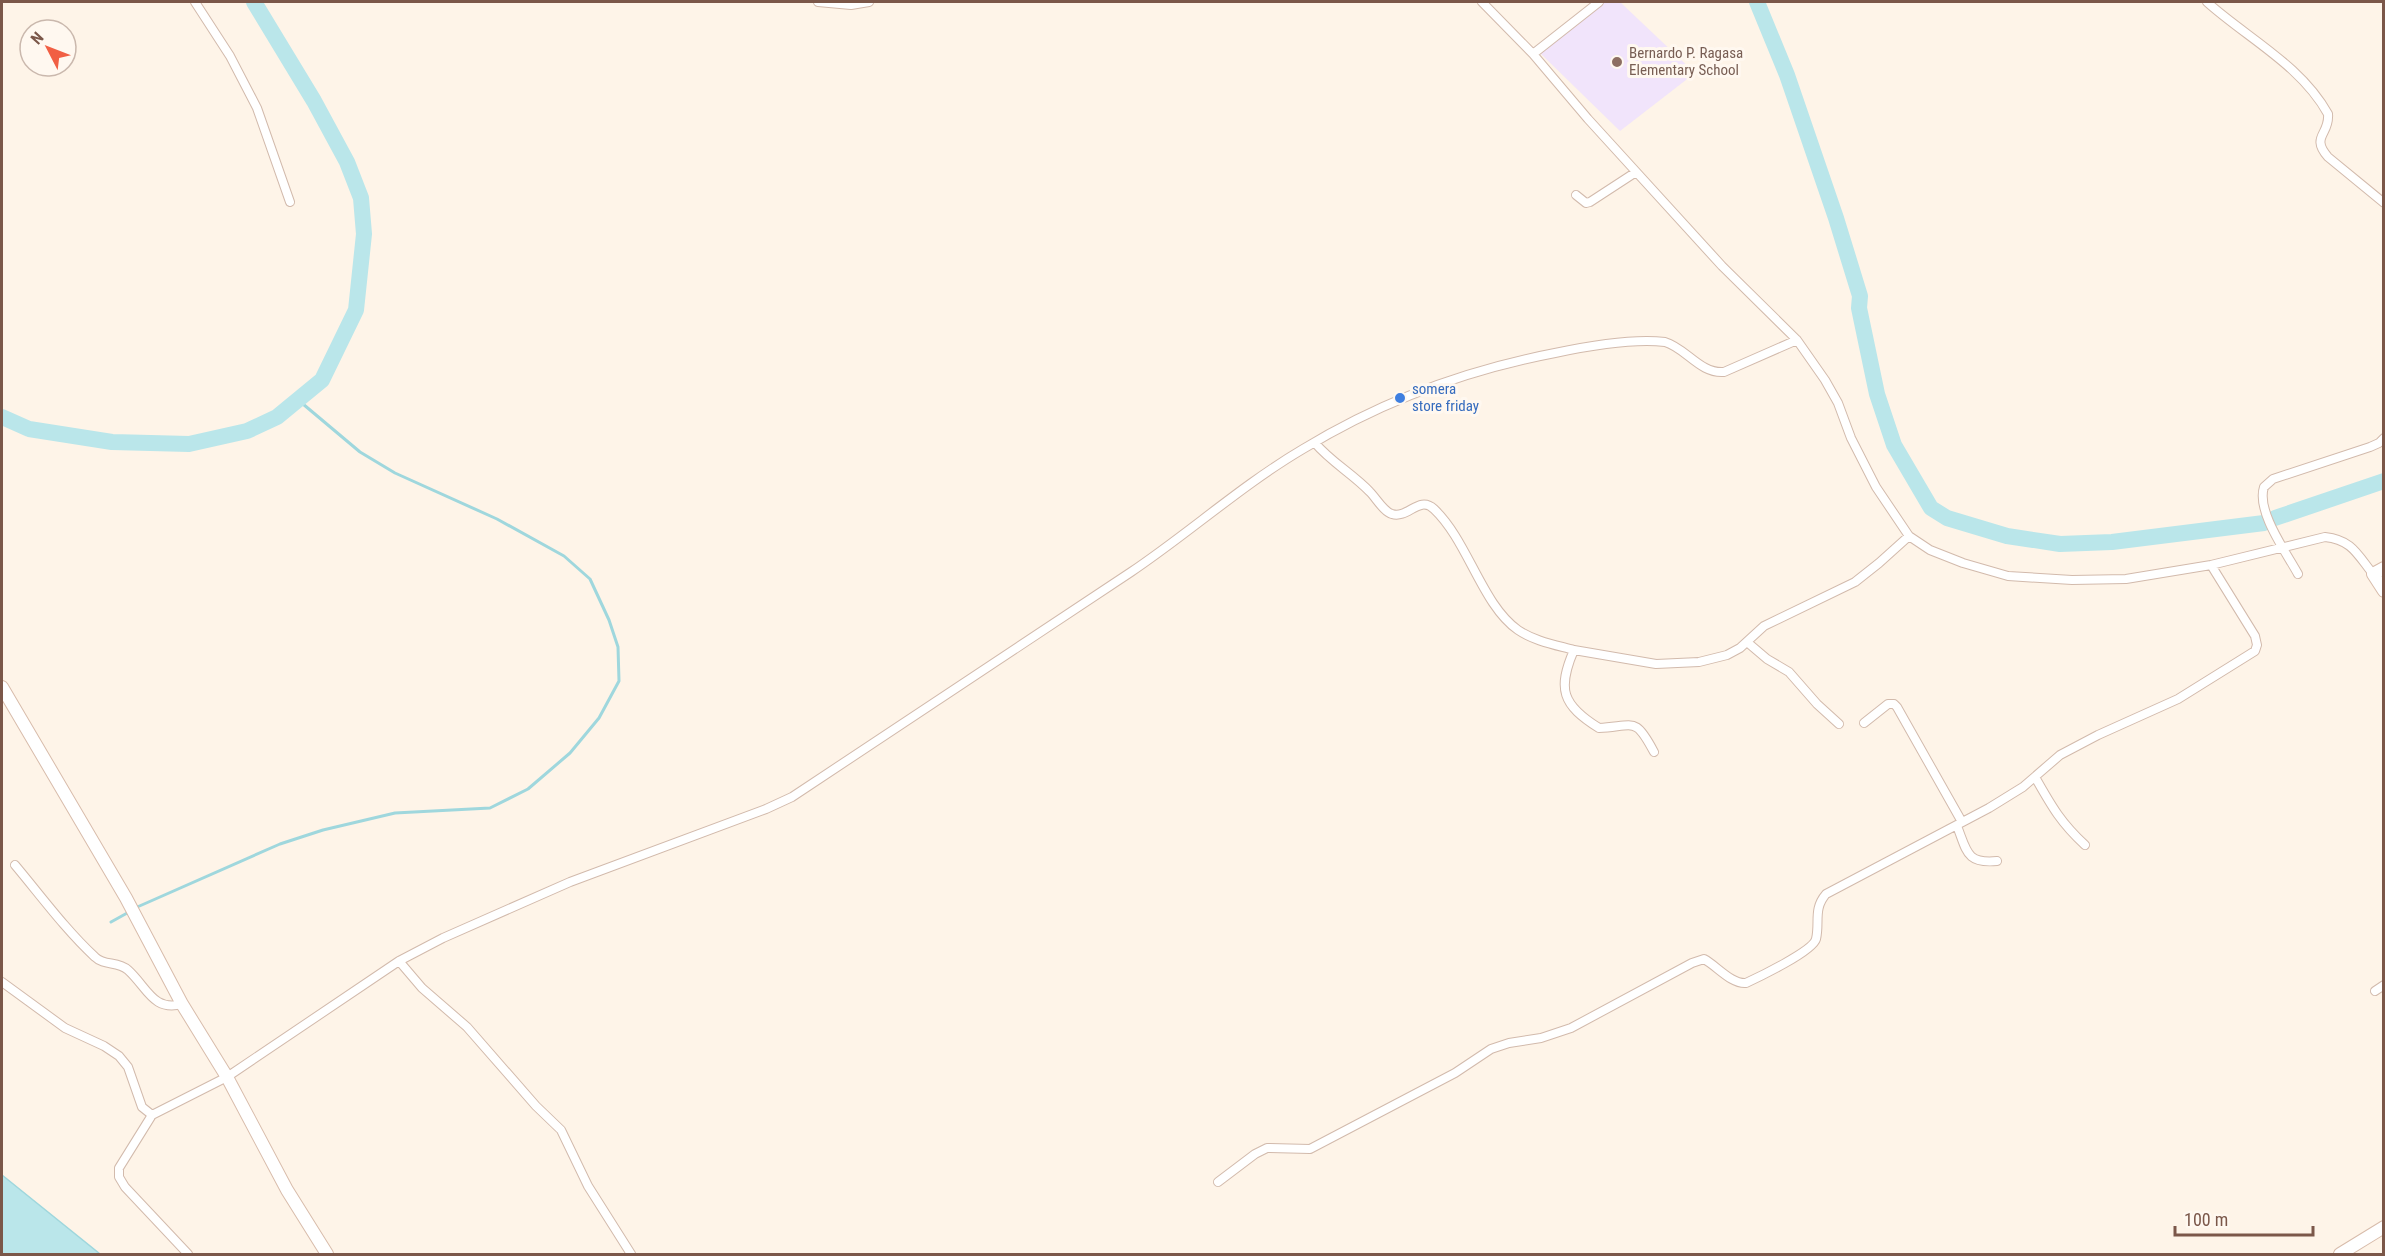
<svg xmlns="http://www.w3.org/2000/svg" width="2385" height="1256" viewBox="0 0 2385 1256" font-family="'Roboto Condensed',sans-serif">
  <rect width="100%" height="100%" fill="#fef4e8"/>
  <path fill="#f1e4fb" d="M1601,2H1620L1695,73L1620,131L1539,52Z"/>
  <path fill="#bae6ea" stroke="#9fd7dd" stroke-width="1.5" d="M2,1175L100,1254H2Z"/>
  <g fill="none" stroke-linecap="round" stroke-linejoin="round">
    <path stroke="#9fd7dd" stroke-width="3" d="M135,908L280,844L323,830L395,813L490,808L528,789L570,753L599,718L619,681L618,647L609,620L590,579L564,556L497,519L395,473L360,452L297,399
      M111,922L129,912"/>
    <path stroke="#bae6ea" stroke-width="16" d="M1757,2L1787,75L1836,218L1860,296L1859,308L1877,394L1894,445L1931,508L1947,518L2007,536L2060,544L2112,542L2264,523
      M2,417L29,429L112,442L189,444L247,431L277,417L322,380L356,310L364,234L361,198L347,162L314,101L254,2
      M2275,518L2384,481"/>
    <g stroke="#d2baac" stroke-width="10">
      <path id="street" d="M195,2L230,56L257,108L290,202
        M818,2L851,5L869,2
        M1482,2L1533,54L1588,119L1722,266L1797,340L1825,380L1838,403L1851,438L1876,487L1909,536L1930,550L1963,563L2008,576L2072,580L2126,579L2211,565L2325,537C2352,540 2357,554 2373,574
        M2207,2C2247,38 2301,65 2328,114C2330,135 2310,136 2328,157L2384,203
        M1533,54L1599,2
        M1576,195L1586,203L1590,202L1636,172
        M1315,443C1331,462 1353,474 1370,492C1376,498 1384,512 1392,514C1408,519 1419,495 1434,509C1468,541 1482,605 1518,630C1534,641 1556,645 1574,650
        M2298,574C2286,552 2256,511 2264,487L2273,479L2370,447L2379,443L2384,438
        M1747,642L1767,659L1789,672L1817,704L1839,724
        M1864,723L1888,704H1894L1897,707L1962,822
        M1654,752C1635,716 1635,726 1599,728C1562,705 1557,689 1574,650L1656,664L1699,662L1727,655L1740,648L1764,626L1855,582L1879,563L1909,536
        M2035,777C2051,805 2060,822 2085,845
        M1957,826C1967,851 1966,864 1997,861
        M15,865C41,896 65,929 95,957C104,966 118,961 128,970C147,987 153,1012 182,1004
        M399,961L422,988L467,1027L536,1106L561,1130L588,1186L631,1254
        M2,982L65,1028L104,1046L119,1056L128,1067L142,1107L152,1115L227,1077L399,961L443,938L570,882L766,809L792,797C905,722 1018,647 1131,572C1189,533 1242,485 1303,449C1380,402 1466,370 1555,353C1588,346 1631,338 1665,342C1686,348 1700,374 1724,372L1797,340
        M2375,991L2384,985
        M152,1115L119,1168V1177L125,1187L188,1254
        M1218,1182L1255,1154L1267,1148L1310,1149L1455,1073L1491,1049L1509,1043L1541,1038L1571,1028L1692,963L1704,959C1717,966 1731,984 1746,983C1759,977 1813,951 1816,939C1820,922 1813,909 1826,894L1989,808L2023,787L2060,755L2098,735L2178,699L2255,651L2257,645L2255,636L2211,565"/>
    </g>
    <g stroke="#d8bcab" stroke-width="14">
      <path id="secondary" d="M2384,568L2373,574L2384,591
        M2,687L126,898L182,1004L227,1077L287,1190L327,1254
        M2340,1254L2384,1227"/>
    </g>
    <use href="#street" stroke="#fff" stroke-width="8"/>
    <use href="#secondary" stroke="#fff" stroke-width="12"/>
  </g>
  <circle fill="#8d6e63" stroke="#fff8f0" stroke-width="2" cx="1617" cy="62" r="6"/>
  <circle fill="#3f7fe0" stroke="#fff8f0" stroke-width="2" cx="1400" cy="398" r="6"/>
  <g text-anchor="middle" stroke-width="6" stroke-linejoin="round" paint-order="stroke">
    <g font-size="15" fill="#785e54" stroke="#fff8f0" text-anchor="start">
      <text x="1629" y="58">Bernardo P. Ragasa<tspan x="1629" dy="17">Elementary School</tspan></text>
    </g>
    <g font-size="15" fill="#366cbe" stroke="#fff8f0" text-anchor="start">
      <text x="1412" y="394">somera<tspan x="1412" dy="17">store friday</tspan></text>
    </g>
  </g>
  <rect width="2385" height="1256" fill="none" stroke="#7b5749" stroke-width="6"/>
  <g transform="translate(48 48) rotate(312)"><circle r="28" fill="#fff8f0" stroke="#cab8ad" stroke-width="1.5"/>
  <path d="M0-4.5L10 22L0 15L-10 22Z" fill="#f15f44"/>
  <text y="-9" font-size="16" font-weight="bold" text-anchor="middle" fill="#7b5749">N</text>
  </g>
  <path d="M2175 1226v9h138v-9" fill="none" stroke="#7b5749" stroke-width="3"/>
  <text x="2184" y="1226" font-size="18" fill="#7b5749" stroke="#fff8f0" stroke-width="4.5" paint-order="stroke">100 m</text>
</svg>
